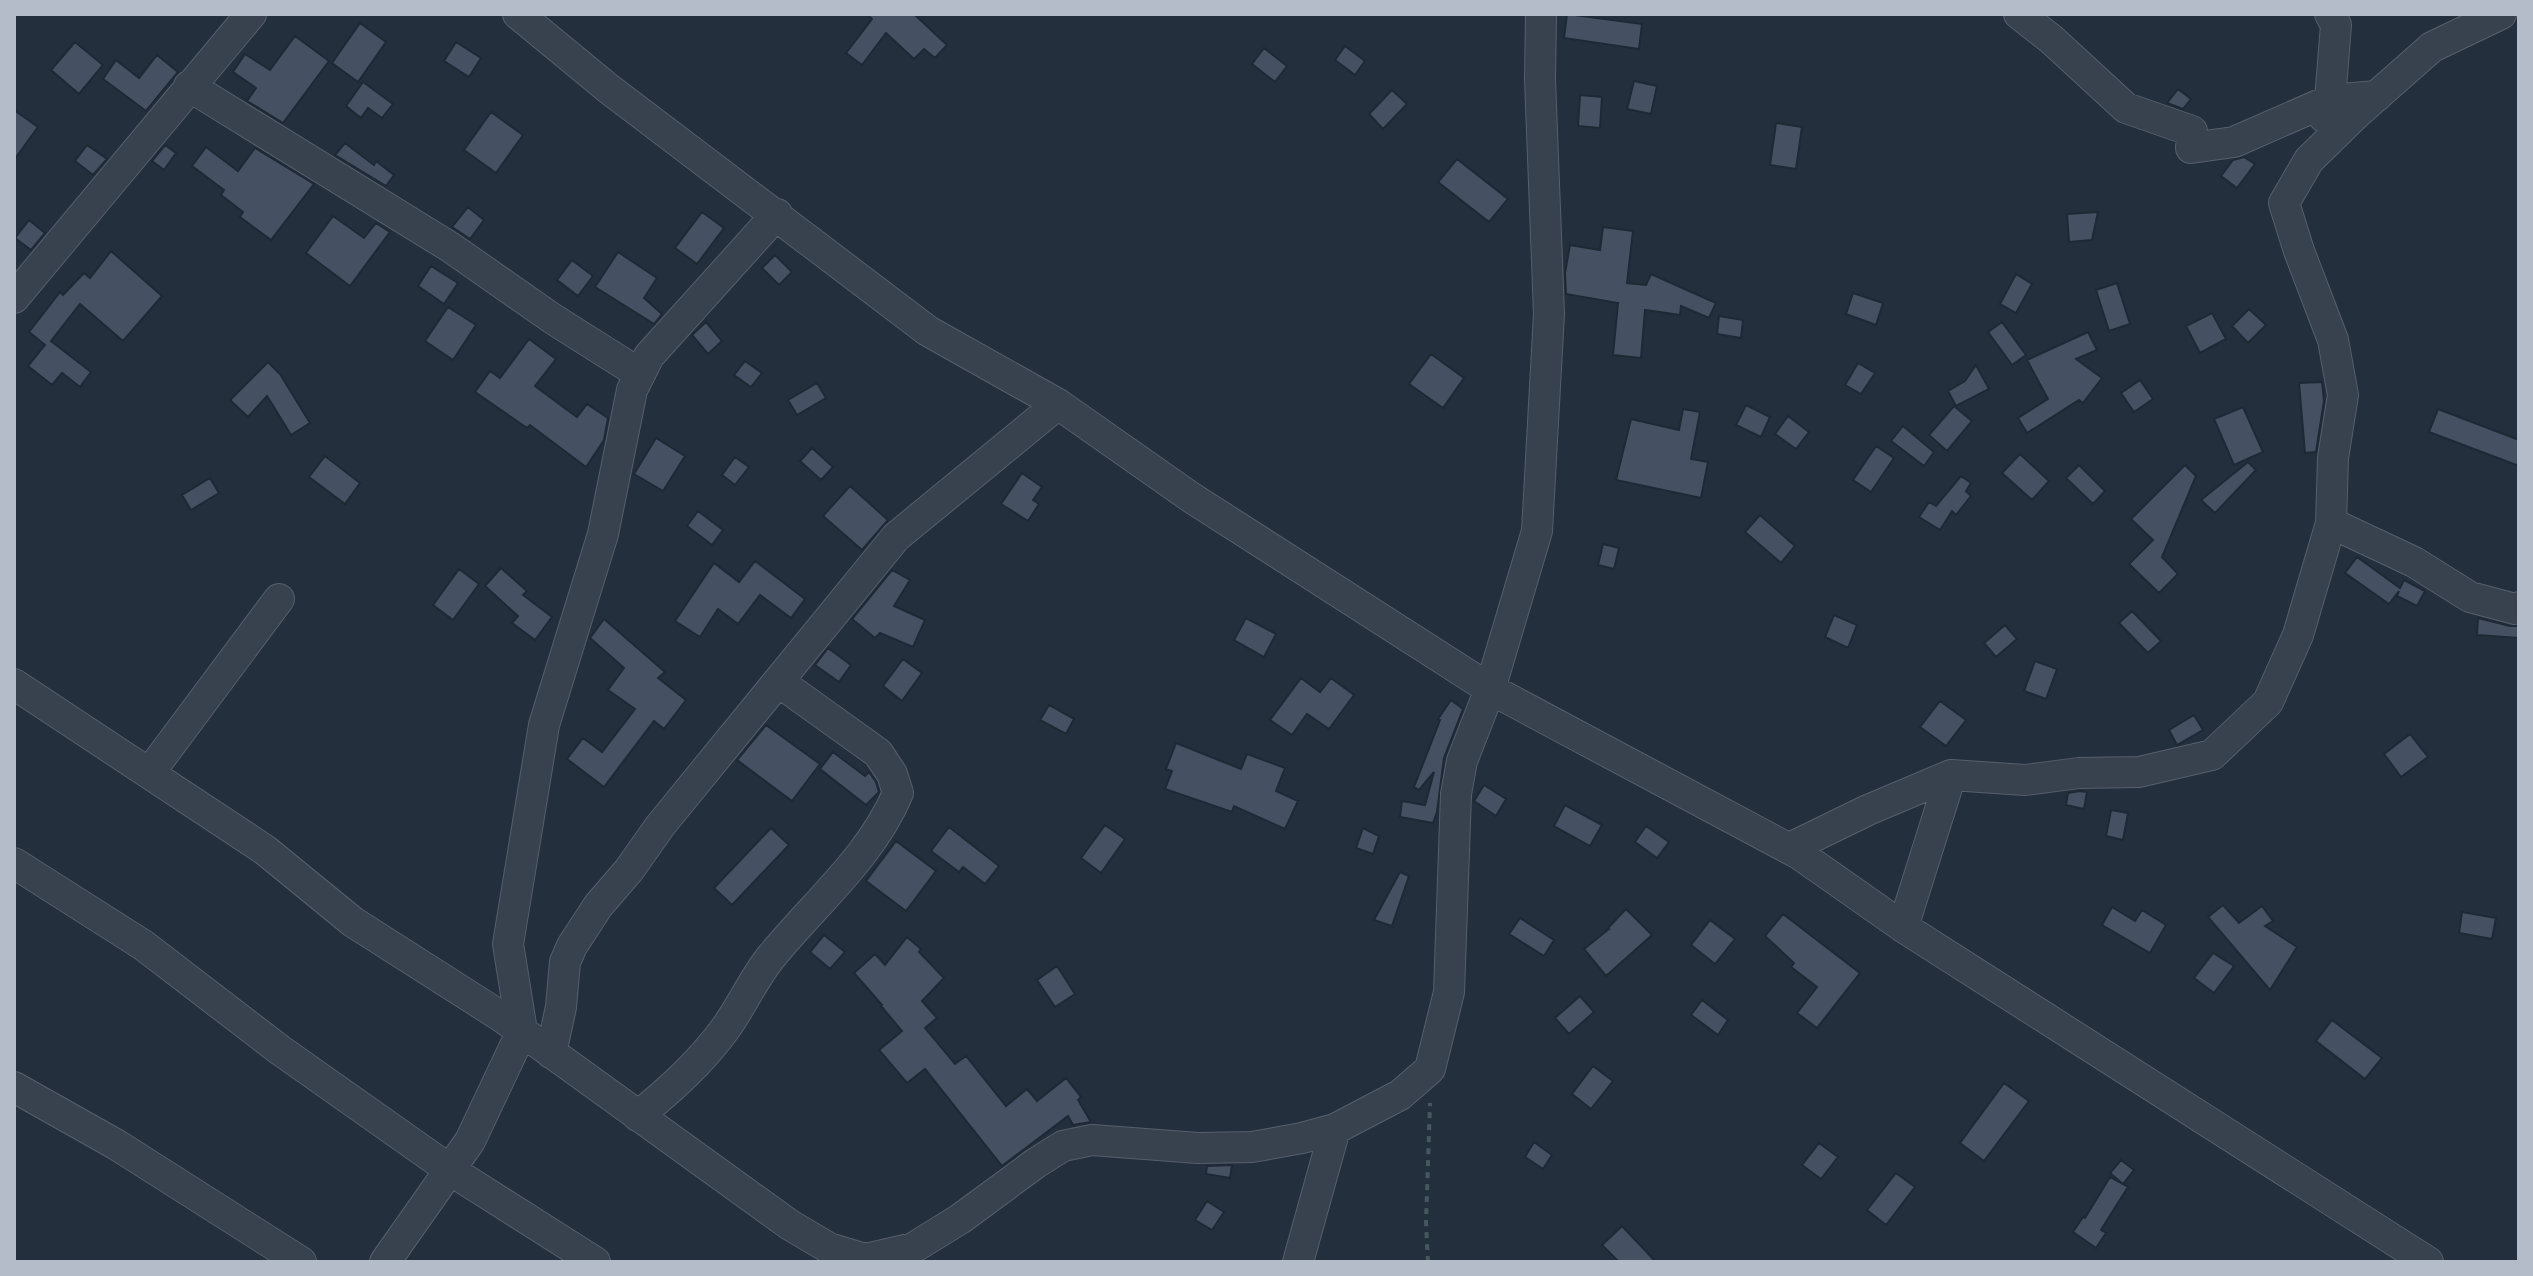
<svg xmlns="http://www.w3.org/2000/svg" width="2533" height="1276" viewBox="0 0 2533 1276" font-family="Signika,sans-serif">
  <rect width="100%" height="100%" fill="#242f3e"/>
  <path fill="#455162" stroke="#1f2835" stroke-width="2" d="M867,14H914L947,45L935,58L924,49L914,59L886,33L862,65L846,53L872,19Z
    M1567,14L1642,24L1639,49L1564,38Z
    M360,23L386,42L358,82L332,63Z
    M295,36L329,61L283,123L247,101L256,88L233,72L245,54L270,70Z
    M75,42L103,65L79,94L51,70Z
    M456,42L481,58L469,77L444,61Z
    M1345,46L1365,61L1355,75L1335,60Z
    M1264,48L1287,66L1275,82L1252,64Z
    M157,55L178,72L146,111L103,79L116,60L139,78Z
    M1634,81L1657,86L1651,114L1627,109Z
    M363,82L393,104L382,118L368,108L361,118L346,106Z
    M2178,89L2191,99L2183,109L2167,103Z
    M1392,90L1407,104L1383,129L1369,114Z
    M1580,95L1602,97L1600,128L1578,126Z
    M14,110L38,127L14,160Z
    M491,112L523,135L496,173L464,150Z
    M1776,123L1802,127L1796,169L1770,165Z
    M345,143L374,165L376,161L394,175L386,186L335,155Z
    M87,145L107,159L93,175L75,161Z
    M165,145L176,153L164,170L152,161Z
    M206,147L238,171L255,148L314,184L271,240L240,217L243,212L221,195L224,190L192,166Z
    M2244,157L2255,164L2237,188L2221,176L2233,160Z
    M1457,159L1508,199L1489,222L1438,182Z
    M468,207L484,220L470,239L452,227Z
    M702,212L724,228L697,264L675,248Z
    M2098,212L2092,240L2069,242L2067,214Z
    M333,216L364,238L376,223L390,232L350,286L306,253Z
    M29,220L45,233L31,250L15,238Z
    M1603,227L1633,231L1627,283L1646,285L1651,274L1716,303L1709,318L1681,306L1680,315L1645,310L1641,358L1613,355L1618,303L1566,294L1565,273L1570,245L1600,250Z
    M111,251L162,296L123,341L80,304L51,341L91,372L80,387L62,373L52,385L28,366L45,345L29,332L60,292L63,295L84,273L90,278Z
    M618,252L657,278L644,298L662,314L654,324L595,287Z
    M775,255L792,272L779,285L762,268Z
    M572,260L593,276L578,296L557,280Z
    M431,266L458,283L444,304L418,286Z
    M2016,274L2032,284L2016,313L2000,304Z
    M2117,283L2130,324L2109,331L2096,290Z
    M1853,293L1883,303L1876,325L1846,314Z
    M448,307L476,325L453,360L425,341Z
    M2249,309L2266,325L2248,343L2232,326Z
    M2212,313L2226,339L2200,353L2186,326Z
    M1719,316L1743,320L1741,338L1717,334Z
    M706,322L722,341L708,354L692,335Z
    M2002,322L2026,355L2012,365L1988,332Z
    M2088,332L2097,350L2076,359L2102,378L2083,403L2079,400L2027,433L2018,418L2048,399L2027,360Z
    M529,339L556,359L535,386L577,417L587,404L608,418L604,440L586,467L530,425L527,428L475,392L490,371L500,378Z
    M1431,354L1464,378L1443,408L1409,384Z
    M745,361L762,373L751,387L734,375Z
    M268,362L280,374L310,423L291,435L267,396L248,417L230,400Z
    M1858,363L1875,373L1861,394L1845,385Z
    M1976,365L1989,389L1956,406L1948,391L1965,381Z
    M2140,380L2153,399L2134,412L2121,393Z
    M2322,382L2324,401L2316,452L2305,453L2299,383Z
    M817,383L826,398L797,415L788,400Z
    M1746,405L1770,417L1761,437L1736,425Z
    M1954,406L1972,421L1947,451L1929,435Z
    M2243,407L2263,452L2234,465L2214,419Z
    M1683,409L1700,412L1691,459L1708,462L1701,498L1616,480L1631,419L1679,430Z
    M2438,409L2519,440V466L2429,432Z
    M1788,416L1809,432L1796,449L1775,434Z
    M1903,426L1934,452L1924,466L1891,441Z
    M656,438L685,456L663,491L634,474Z
    M1876,446L1894,458L1871,492L1853,480Z
    M812,448L833,467L821,480L800,461Z
    M2020,454L2049,481L2032,500L2002,473Z
    M325,456L360,483L345,504L309,477Z
    M735,457L749,467L735,485L722,475Z
    M2248,462L2256,470L2215,513L2201,500Z
    M2079,465L2105,491L2093,504L2066,478Z
    M2185,465L2196,476L2162,557L2178,574L2159,593L2129,564L2153,540L2131,519Z
    M1022,473L1042,487L1033,500L1039,504L1028,521L1001,504Z
    M1961,476L1971,483L1966,491L1971,496L1956,515L1952,511L1940,530L1919,517L1929,502L1936,506Z
    M210,478L219,493L191,510L182,495Z
    M850,486L888,520L862,550L823,516Z
    M698,511L723,530L712,545L687,526Z
    M1760,515L1795,546L1781,563L1745,532Z
    M1603,544L1619,548L1614,569L1598,565Z
    M2357,557L2400,588L2404,580L2425,591L2417,606L2397,596L2399,591L2389,604L2345,573Z
    M755,561L805,599L791,618L760,595L738,624L718,609L700,637L675,621L714,563L739,582Z
    M501,568L527,591L523,595L552,617L535,640L512,623L518,616L485,586Z
    M459,569L479,584L453,620L433,605Z
    M892,570L910,580L894,606L925,620L913,647L880,633L875,638L852,619Z
    M2132,611L2161,641L2148,653L2119,623Z
    M1834,615L1857,625L1848,648L1825,637Z
    M1246,618L1276,634L1264,657L1234,640Z
    M2478,618L2510,626H2519V638L2477,635Z
    M604,619L665,672L658,678L686,700L664,729L654,721L604,787L567,759L583,738L602,752L635,709L608,690L624,668L590,638Z
    M2005,625L2017,639L1996,657L1984,643Z
    M828,648L851,665L839,682L815,665Z
    M903,659L922,673L902,701L883,686Z
    M2035,661L2057,669L2046,699L2024,691Z
    M1301,678L1320,692L1331,678L1354,695L1329,729L1307,714L1292,735L1270,720Z
    M1451,700L1463,709L1444,758L1437,812L1433,823L1400,817L1402,801L1425,805L1434,772L1419,790L1414,787L1440,720L1438,719Z
    M1940,701L1966,720L1946,746L1920,727Z
    M1049,705L1074,719L1066,734L1040,720Z
    M2194,715L2203,730L2177,745L2169,730Z
    M766,725L820,764L792,801L737,760Z
    M2410,734L2428,757L2401,777L2384,754Z
    M1176,743L1241,769L1247,754L1285,768L1276,791L1298,801L1285,829L1234,806L1232,812L1165,789L1172,771L1166,769Z
    M833,752L865,776L869,772L876,782L879,792L866,805L820,769Z
    M1484,785L1506,799L1496,816L1474,801Z
    M2080,791L2087,792L2084,809L2066,805L2068,793Z
    M1565,805L1602,825L1590,846L1554,826Z
    M2111,810L2128,813L2123,840L2106,836Z
    M1105,825L1125,839L1101,873L1081,858Z
    M1646,826L1669,842L1657,858L1635,842Z
    M949,827L999,866L985,884L963,867L959,872L931,851Z
    M771,828L789,845L732,905L714,888Z
    M1363,828L1379,836L1373,854L1356,848Z
    M896,841L936,871L906,911L866,881Z
    M1400,872L1409,876L1392,926L1374,920Z
    M2223,905L2239,923L2262,906L2273,921L2265,926L2297,947L2270,990L2208,917Z
    M2112,907L2135,921L2142,910L2166,925L2150,953L2102,925Z
    M1626,909L1652,935L1606,976L1584,949L1609,929L1608,928Z
    M2462,912L2496,918L2492,939L2459,933Z
    M1783,914L1860,973L1817,1028L1797,1013L1817,987L1791,967L1794,963L1765,936Z
    M1520,918L1554,940L1544,956L1509,934Z
    M1710,920L1735,939L1715,964L1691,945Z
    M824,935L845,952L830,969L810,952Z
    M907,937L921,949L919,952L944,978L922,1001L937,1018L925,1028L955,1064L966,1056L1006,1106L1027,1089L1037,1101L1066,1078L1081,1097L1078,1100L1091,1122L1073,1125L1068,1116L1002,1166L925,1069L907,1083L879,1050L902,1031L881,1006L882,1005L854,973L875,954L885,965Z
    M2213,953L2234,966L2214,993L2194,978Z
    M1057,966L1075,994L1055,1007L1037,980Z
    M1580,996L1594,1012L1569,1034L1555,1018Z
    M1702,1000L1728,1020L1718,1035L1691,1015Z
    M2332,1020L2382,1058L2365,1079L2316,1041Z
    M1593,1066L1613,1081L1591,1109L1572,1094Z
    M2004,1083L2029,1101L1984,1161L1960,1143Z
    M1534,1142L1552,1155L1543,1169L1525,1157Z
    M1819,1143L1838,1157L1821,1179L1802,1165Z
    M2121,1160L2134,1170L2123,1184L2110,1173Z
    M1232,1165L1230,1178L1206,1174L1207,1166Z
    M1896,1173L1915,1187L1886,1225L1867,1210Z
    M2110,1177L2128,1187L2101,1230L2106,1233L2096,1248L2073,1232L2083,1217L2085,1218Z
    M1207,1201L1224,1212L1212,1230L1195,1220Z
    M1622,1226L1656,1262H1619L1602,1245Z"/>
  <g fill="none" stroke-linecap="round" stroke-linejoin="round">
    <g stroke="#565f6c" stroke-width="32">
      <path id="minor" d="M518,14L609,89L928,331L1058,404L1192,498L1490,689L1799,854L1903,927L2428,1262
        M2019,14L2051,39L2126,108L2192,131L2191,148L2234,142L2330,100L2377,96
        M2501,14L2432,47L2356,114L2309,160L2284,203L2299,251L2333,340L2343,395L2333,458L2331,523L2414,562L2470,597L2515,609L2519,607
        M189,86L450,247L553,319L640,374
        M2324,117L2330,100L2336,25L2330,14
        M14,298L251,14
        M14,684L265,850L353,922L502,1017L790,1225L829,1248L865,1259L913,1248L960,1219L1036,1163L1063,1146L1092,1140L1198,1148L1252,1147L1302,1138L1335,1129L1400,1095L1430,1069L1449,992L1456,794L1462,761L1490,689L1537,531L1549,314L1540,79L1541,14
        M150,772L279,599
        M1790,848L1868,810L1951,775L2025,780L2079,773L2139,772L2212,755L2268,702L2298,635L2331,523
        M14,863L143,945L280,1050L450,1170L595,1262
        M1903,927L1951,775
        M551,1053L561,1007L565,962L572,946L598,906L629,870L660,826L896,537L1058,404
        M14,1087L117,1145L301,1262
        M638,1116C671,1089 700,1063 725,1029C742,1006 753,979 771,957C814,904 871,857 898,793L892,774L878,753L779,682
        M385,1262L470,1141L522,1031L508,944L544,725L603,534L632,390L649,356L777,214
        M1298,1262L1335,1129"/>
    </g>
    <path stroke="#44595c" stroke-width="4" stroke-dasharray="6 6" stroke-linecap="butt" d="M1428,1262L1426,1223L1430,1103"/>
    <use href="#minor" stroke="#38414e" stroke-width="30"/>
  </g>
  <rect width="2533" height="1276" fill="none" stroke="#b4bcc9" stroke-width="32"/>
</svg>
